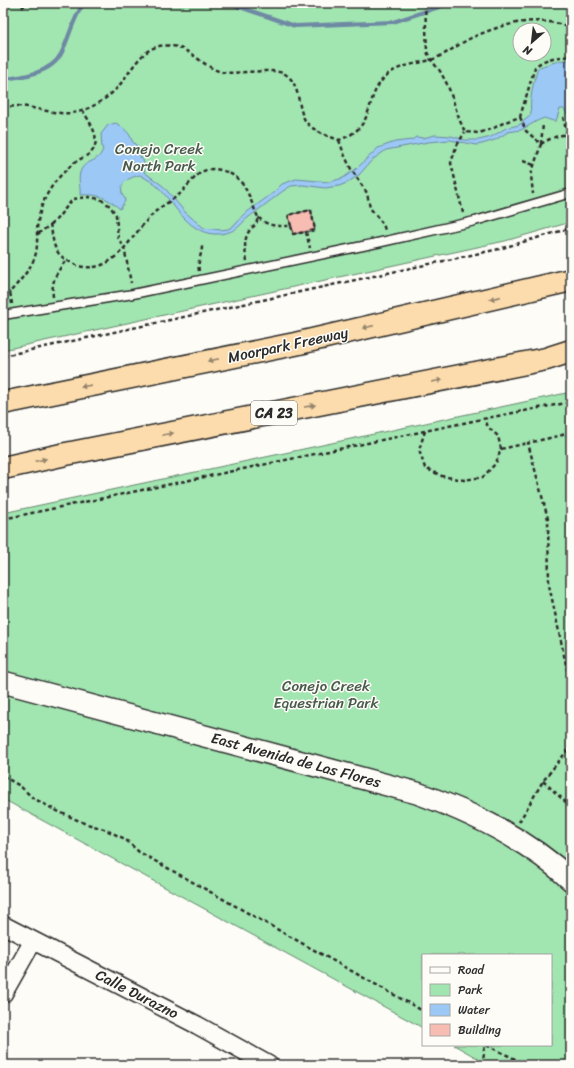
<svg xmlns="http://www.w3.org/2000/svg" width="574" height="1068" viewBox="0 0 574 1068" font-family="Sriracha,sans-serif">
  <rect width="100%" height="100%" fill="#fdfcf7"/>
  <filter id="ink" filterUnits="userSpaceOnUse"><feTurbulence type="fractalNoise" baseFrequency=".025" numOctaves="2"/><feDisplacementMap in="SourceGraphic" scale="8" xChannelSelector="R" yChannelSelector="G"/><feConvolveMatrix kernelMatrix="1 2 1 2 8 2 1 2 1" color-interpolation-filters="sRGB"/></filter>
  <g filter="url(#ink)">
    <path fill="#a1e5b0" stroke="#66886e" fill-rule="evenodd" d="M3,3H571V222L505,241L3,350ZM520,30H544V54H520Z
      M571,392V1065H477V1058L454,1045H551V955H423V1028L3,799V513Z"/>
    <path fill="#9bc8f5" stroke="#6e89a4" d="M564,60H571V114H567L564,109H560L556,121H553L544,118L537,121L521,130L508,132L495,140L482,144L476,145L450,140L428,142L386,150L372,160L359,175L347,183L339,186L325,188L303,185L291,186L283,191L245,220C238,229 231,233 219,234C191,236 176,207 160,189C154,183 147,179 140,175C132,177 119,181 122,193C122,196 125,197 125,201L120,209C106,197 99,194 80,195C81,187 77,178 81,170C86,159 98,164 103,149L102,148L101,134L108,125L116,123C123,127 131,134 132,141L138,147L141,158L143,160L145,166L144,172L163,186L185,212L199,224L204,228L221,230L228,229L236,224L243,215L273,193L282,184L296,179L329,182L343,178L356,169L378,148L395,142L412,140L416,137L423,138L435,135L451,136L465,140H479L491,137L506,128L519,125L531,115C529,100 533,83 538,68C541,66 558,61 564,60Z"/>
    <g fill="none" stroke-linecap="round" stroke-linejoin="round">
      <path stroke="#6e89a4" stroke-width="4" d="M228,3L295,26L393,22L445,5L448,3
        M3,79C23,77 51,73 61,54C70,36 72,20 84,3"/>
    </g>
    <path fill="#f7bcb2" stroke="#2b2b2b" d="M311,210L315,230L293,234L288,215Z"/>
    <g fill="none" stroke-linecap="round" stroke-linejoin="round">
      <g stroke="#2b2b2b" stroke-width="11">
        <path id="service" d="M3,315L133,294L377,243L475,221L571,193"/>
      </g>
      <g stroke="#2b2b2b" stroke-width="20">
        <path id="minor" d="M3,925L197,1025L269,1065
          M3,994L33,941"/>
      </g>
      <g stroke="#2b2b2b" stroke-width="24">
        <path id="tertiary" d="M3,682L417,793C473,813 527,839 571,880"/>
      </g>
      <g stroke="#2b2b2b" stroke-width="25">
        <path id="motorway" d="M3,403L295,344L571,280
          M3,468L66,454L546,359L571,351"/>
      </g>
      <path stroke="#2b2b2b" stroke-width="2.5" stroke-dasharray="4 3" stroke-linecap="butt" d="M425,3L427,52L431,60L440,71L448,86L460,121L465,132L479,133L494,128L505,122L520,117L535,67C545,58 558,56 571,57
        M22,8L26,3
        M3,107C8,107 13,106 18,106C39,107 63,119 84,110C95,106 109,97 117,88C134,69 144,38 177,47C194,52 205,68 222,72C238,75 273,67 285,74C302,84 296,110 307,123C315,132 328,136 339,140C379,126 362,97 387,75C400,64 421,64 436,58C448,53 459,44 471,38C502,24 538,14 571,28
        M520,117L526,131L541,144L531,175L533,194
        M563,117L567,134
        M339,140L344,154L351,169L367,193L370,208L383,224L385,230
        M541,144C549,139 561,133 571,135
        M541,144L543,124
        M523,161L534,165
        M463,213L451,163L456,147L465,132
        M50,225L55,221L73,199L89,197L100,199L110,206L116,215L118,238L124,247L131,283
        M291,226L288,215L311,210L315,230L306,232
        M38,234L50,225C53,233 52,243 57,251C61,258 71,263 79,266C115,275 130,236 152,215C160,206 172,201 181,193C187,186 193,179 200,173C206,169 213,168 220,170C246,176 248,196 258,217
        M247,261C244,248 243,232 256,225L258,217C268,227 278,226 291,226L293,234L306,232L310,248
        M199,271C197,261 202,255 202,246
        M3,296L10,292
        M53,297C51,279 57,273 66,260
        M12,304L10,292C19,282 29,271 34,259C38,250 37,239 37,229C38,216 42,202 49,191C55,181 63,172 73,164C80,157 90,157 94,148C100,136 89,121 83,111
        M3,356L499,249L571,228
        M425,431L419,450L425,468L442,476L464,480L483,477L496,463L501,449L498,436L489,428L486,423V418
        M571,433L528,443L548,519L549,585L571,688
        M501,449L528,443
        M3,519L492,417L571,402
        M3,776L20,786L33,798L55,810L84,823L104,829L125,839L139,852L423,1011
        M543,781L571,807
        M519,822L543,781L567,751L571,741
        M483,1065L484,1050L486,1045L528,1065"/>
      <use href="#service" stroke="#fdfcf7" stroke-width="8"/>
      <use href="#minor" stroke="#fdfcf7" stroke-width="17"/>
      <use href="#tertiary" stroke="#fdfcf7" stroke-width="21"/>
      <use href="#motorway" stroke="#fcdcac" stroke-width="22"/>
    </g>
    <defs><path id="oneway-solid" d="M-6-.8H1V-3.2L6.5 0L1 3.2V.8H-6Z"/></defs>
    <g fill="#94846c">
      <use href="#oneway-solid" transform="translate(495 298) rotate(167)"/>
      <use href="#oneway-solid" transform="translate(368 327) rotate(167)"/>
      <use href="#oneway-solid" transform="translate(213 360) rotate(169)"/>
      <use href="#oneway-solid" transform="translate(437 381) rotate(-11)"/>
      <use href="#oneway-solid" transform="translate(86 386) rotate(169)"/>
      <use href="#oneway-solid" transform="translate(310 406) rotate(-11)"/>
      <use href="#oneway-solid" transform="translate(168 434) rotate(-11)"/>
      <use href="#oneway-solid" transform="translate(41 460) rotate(-13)"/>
    </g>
  </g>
  <g text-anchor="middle" stroke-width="3" stroke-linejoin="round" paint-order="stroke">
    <rect fill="#fdfcf7" stroke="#6a6a68" stroke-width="1" x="251" y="401" width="46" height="24" rx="3"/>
    <g font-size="14" font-weight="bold" fill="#2b2b2b">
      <text x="274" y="418">CA 23</text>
    </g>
    <g font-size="15" fill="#485a4c" stroke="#fdfcf7">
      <text x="159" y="154">Conejo Creek<tspan x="159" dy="17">North Park</tspan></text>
      <text x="326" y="691">Conejo Creek<tspan x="326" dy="17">Equestrian Park</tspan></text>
    </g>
    <g font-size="15" fill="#2b2b2b" stroke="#fdfcf7">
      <text transform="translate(288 345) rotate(-12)" y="5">Moorpark Freeway</text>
      <text transform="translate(296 760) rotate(15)" y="5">East Avenida de Las Flores</text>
      <text transform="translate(137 994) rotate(27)" y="5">Calle Durazno</text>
    </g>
  </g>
  <rect width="574" height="1068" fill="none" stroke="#fdfcf7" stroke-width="16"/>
  <rect x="8" y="8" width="558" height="1052" fill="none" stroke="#2b2b2b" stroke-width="1.5" filter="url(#ink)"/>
  <rect x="422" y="954" width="130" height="92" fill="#fdfcf7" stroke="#a9a8a5"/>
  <rect x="430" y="967" width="20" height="6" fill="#fdfcf7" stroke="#a9a8a5"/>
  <text x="458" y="974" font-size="12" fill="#2b2b2b">Road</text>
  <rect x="430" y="984" width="20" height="12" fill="#a1e5b0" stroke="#a9a8a5"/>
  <text x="458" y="994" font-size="12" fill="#2b2b2b">Park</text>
  <rect x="430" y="1004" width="20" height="12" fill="#9bc8f5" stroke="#a9a8a5"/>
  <text x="458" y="1014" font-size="12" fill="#2b2b2b">Water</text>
  <rect x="430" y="1024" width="20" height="12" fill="#f7bcb2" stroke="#a9a8a5"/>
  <text x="458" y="1034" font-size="12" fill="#2b2b2b">Building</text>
  <g transform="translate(532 42) rotate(208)"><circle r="19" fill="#fdfcf7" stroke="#a9a8a5"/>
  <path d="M0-3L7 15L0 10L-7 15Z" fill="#2b2b2b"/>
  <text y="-6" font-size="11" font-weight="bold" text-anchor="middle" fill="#2b2b2b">N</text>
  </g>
</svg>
